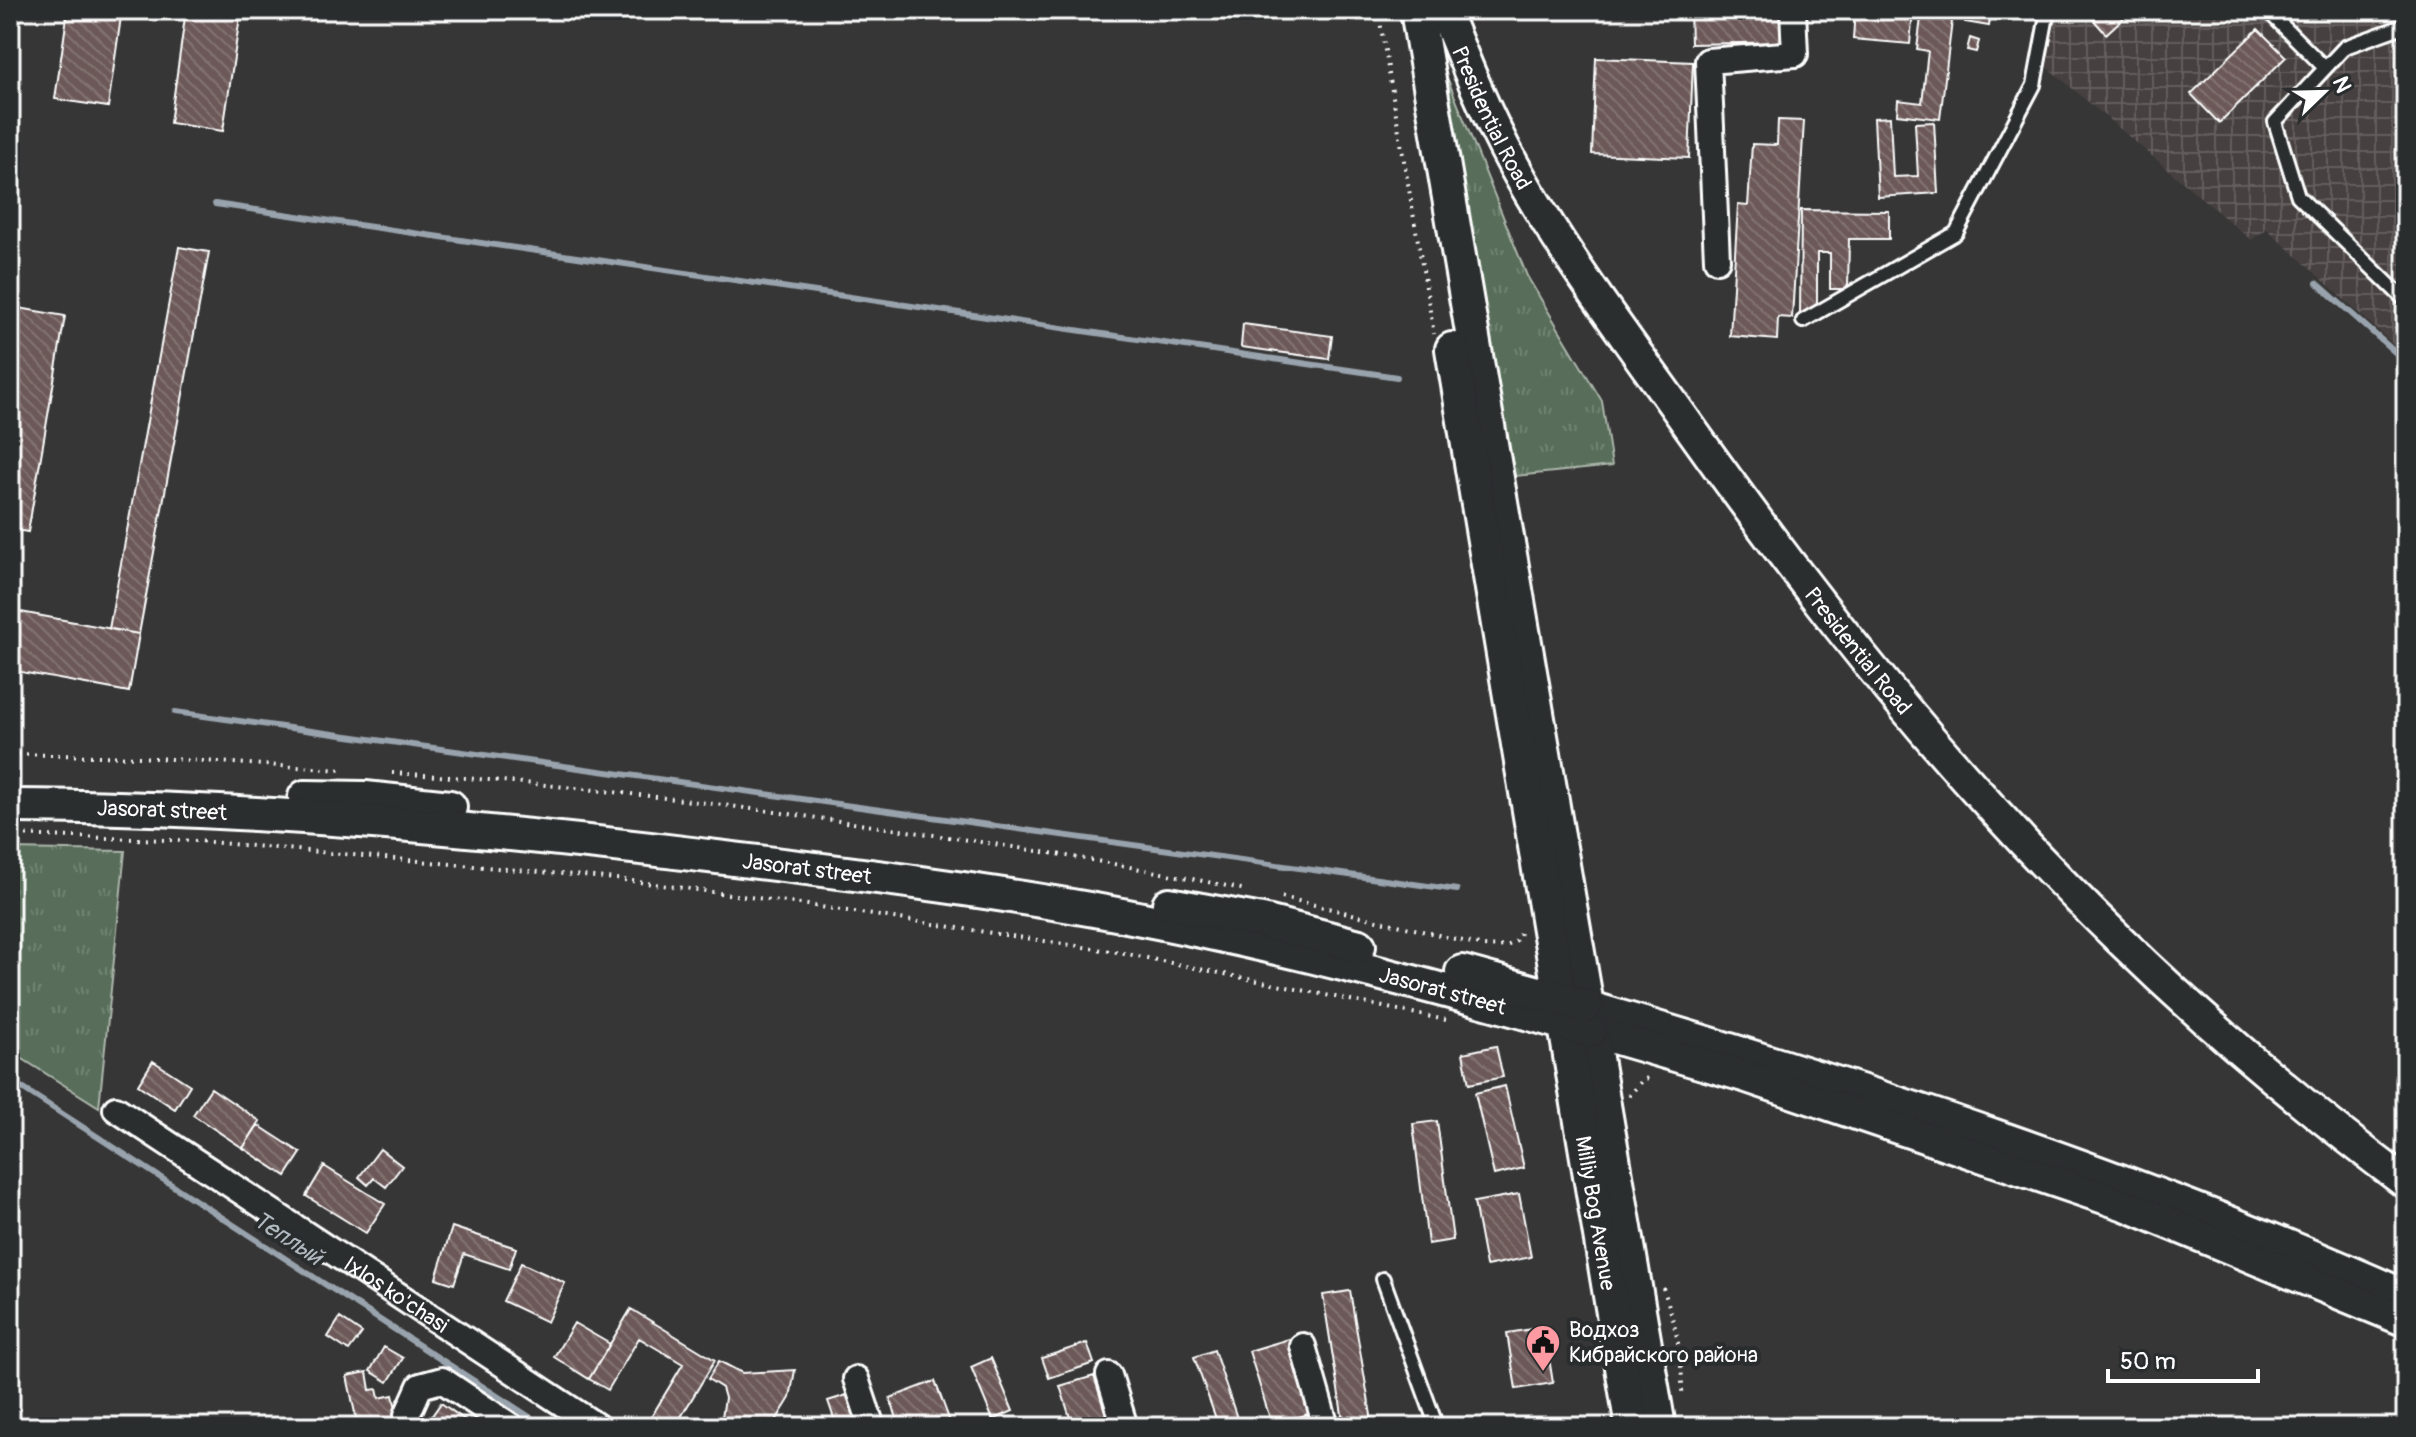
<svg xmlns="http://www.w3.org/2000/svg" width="2416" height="1437" viewBox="0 0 2416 1437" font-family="Pangolin,sans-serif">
  <defs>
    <pattern id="industrial-grid" width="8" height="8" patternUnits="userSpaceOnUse" patternTransform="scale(2)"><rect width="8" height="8" fill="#474040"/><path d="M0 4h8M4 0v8" fill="none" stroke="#635d5d"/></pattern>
    <pattern id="grass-tufts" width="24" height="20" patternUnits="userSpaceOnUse" patternTransform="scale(2)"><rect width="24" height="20" fill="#586e5a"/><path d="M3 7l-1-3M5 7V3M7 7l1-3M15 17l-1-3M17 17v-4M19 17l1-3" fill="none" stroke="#718473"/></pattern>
    <pattern id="building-back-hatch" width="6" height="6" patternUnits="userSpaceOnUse" patternTransform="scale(2)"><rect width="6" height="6" fill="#6c5958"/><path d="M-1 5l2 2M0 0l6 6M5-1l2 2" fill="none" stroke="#827271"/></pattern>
  </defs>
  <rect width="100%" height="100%" fill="#373636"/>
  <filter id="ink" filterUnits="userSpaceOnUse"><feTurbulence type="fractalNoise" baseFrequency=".0125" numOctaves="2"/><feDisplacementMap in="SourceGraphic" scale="16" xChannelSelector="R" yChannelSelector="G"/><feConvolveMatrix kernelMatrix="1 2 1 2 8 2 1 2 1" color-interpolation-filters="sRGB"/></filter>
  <g filter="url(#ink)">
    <path fill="url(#industrial-grid)" d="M2056,10H2406V356L2267,229L2251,240L2047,67Z"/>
    <path fill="url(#grass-tufts)" stroke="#acb6ac" stroke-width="2" d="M1432,40L1527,276L1602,401L1612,466L1515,476Z
      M10,849L125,851L99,1107L10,1051Z"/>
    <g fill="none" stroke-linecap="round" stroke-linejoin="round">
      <path stroke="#98a3ad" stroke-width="6" d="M215,204L1397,377
        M2317,283L2406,362
        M175,712L1457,890
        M10,1080L545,1427"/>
    </g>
    <path fill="url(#building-back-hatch)" stroke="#fff" stroke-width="2" d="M68,10H122L108,107L55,99Z
      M186,10H241L223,131L170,123Z
      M1690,10H1787L1788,42L1691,44Z
      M1855,10H1913L1910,44L1853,39Z
      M1922,10L1953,13L1940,119L1897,114L1898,100L1922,103L1928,51L1917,49Z
      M1967,10L1991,12L1989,26L1965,22Z
      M2100,10H2132L2106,34L2092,18Z
      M2258,29L2286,57L2219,123L2191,94Z
      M1970,38L1979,41L1976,52L1967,50Z
      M1596,58L1693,62L1689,158L1592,154Z
      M1890,117L1893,177L1918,176L1915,123L1934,122L1938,193L1878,197L1874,118Z
      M1778,120L1804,121L1792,318L1778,317L1777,340L1730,336L1738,205L1748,206L1752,144L1777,145Z
      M1801,210L1889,211V239H1849L1848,289H1830V253H1817V313H1800Z
      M179,247L209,252L139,634L109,629Z
      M13,307L65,316L28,532L10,529V323Z
      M1243,324L1332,336L1329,359L1241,347Z
      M10,610L139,634L129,692L10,670Z
      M1496,1046L1503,1077L1469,1084L1463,1053Z
      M153,1061L190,1085L175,1109L138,1085Z
      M1505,1086L1524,1168L1494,1175L1475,1093Z
      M211,1088L260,1121L243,1148L193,1115Z
      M1437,1121L1453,1240L1428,1244L1413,1124Z
      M258,1125L301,1153L286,1176L243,1148Z
      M380,1149L402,1166L386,1187L374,1178L368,1185L359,1177Z
      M324,1166L385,1204L366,1233L306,1196Z
      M1519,1194L1531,1257L1486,1266L1474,1202Z
      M452,1227L516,1248L509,1269L464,1254L454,1284L436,1278Z
      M521,1263L565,1283L547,1322L503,1301Z
      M1350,1291L1373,1427H1344L1323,1295Z
      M631,1309L715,1360L675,1427H664L650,1419L683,1364L639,1338L608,1390L589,1379Z
      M340,1318L362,1333L349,1351L328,1337Z
      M574,1323L610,1344L589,1379L554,1357Z
      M1544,1327L1553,1383L1516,1389L1507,1333Z
      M1289,1339L1312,1413L1272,1425L1249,1351Z
      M1087,1343L1094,1363L1049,1378L1042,1358Z
      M384,1347L403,1358L388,1382L370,1371Z
      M1214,1350L1240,1427H1219L1194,1357Z
      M991,1358L1013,1411L993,1420L971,1367Z
      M719,1361L742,1373L795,1370L790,1398L772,1427H737L722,1417L725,1398L722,1388L708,1379Z
      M367,1372L370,1390L377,1389L379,1398L393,1395L400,1427H358L347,1376Z
      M1094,1376L1109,1425L1073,1427L1060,1386Z
      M935,1381L952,1427H900L890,1398Z
      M847,1395L858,1427H837L828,1401Z
      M441,1403L475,1427H424Z
      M1312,1413L1316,1427H1272V1425Z
      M1425,1420L1426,1427H1379Z"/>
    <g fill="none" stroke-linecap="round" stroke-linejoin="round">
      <g stroke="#fff" stroke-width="18">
        <path id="service" d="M2267,10L2325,68
          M2405,300L2298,196L2275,122L2345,47L2406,25
          M1803,321L1956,233L2034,85L2048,10
          M1383,1279L1437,1427"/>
      </g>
      <g stroke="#fff" stroke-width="30">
        <g id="minor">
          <path d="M1717,260L1708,61L1795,54L1793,10"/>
          <path id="s1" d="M116,1109L598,1427"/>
          <path d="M1303,1346L1326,1427"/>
          <path d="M1109,1375L1125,1427"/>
          <path d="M856,1379L872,1427"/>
          <path d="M410,1427L407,1415L420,1386L442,1380L512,1427"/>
        </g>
      </g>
      <g stroke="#fff" stroke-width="36">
        <g id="tertiary">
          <path id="s2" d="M1444,10C1465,62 1486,115 1513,164C1564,257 1629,341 1689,426C1818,608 1958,784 2119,939C2209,1027 2306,1108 2406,1183"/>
          <path d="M1586,1006C1864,1087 2141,1178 2406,1296"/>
          <path d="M1590,1031L1744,1076L2125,1205L2406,1321"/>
        </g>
      </g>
      <g stroke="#fff" stroke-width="38">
        <g id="secondary">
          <path d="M1417,10L1659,1427"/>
          <path id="s3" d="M1452,349L1632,1427"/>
          <path d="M305,797L365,798L450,807"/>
          <path id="s4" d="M10,806C241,807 471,827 700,855C841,872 983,889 1122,915C1280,945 1436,987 1590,1031"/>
          <path d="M1169,904L1262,921L1359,946"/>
          <path d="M1462,972L1586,1006"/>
        </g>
      </g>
      <path stroke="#fff" stroke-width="4" stroke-dasharray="2 6" stroke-linecap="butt" d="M1378,10L1434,334
        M10,754L140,757L343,770
        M392,773C560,783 727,804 893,829C1012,846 1129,865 1246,890
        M10,835L198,841L617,879L808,905L1123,953L1446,1020
        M1282,897L1484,946C1501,947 1517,949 1521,929
        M1629,1096L1641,1082L1652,1075
        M1663,1288C1676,1324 1683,1359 1682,1397"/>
      <use href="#service" stroke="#2a2d2e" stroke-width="12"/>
      <use href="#minor" stroke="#2a2d2e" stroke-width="24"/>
      <use href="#tertiary" stroke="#2a2d2e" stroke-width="30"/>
      <use href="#secondary" stroke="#2a2d2e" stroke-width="32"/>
    </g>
  </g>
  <defs>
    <g id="civic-pin" transform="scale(1.8)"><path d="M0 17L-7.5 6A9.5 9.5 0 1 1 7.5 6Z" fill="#ff9aa2" stroke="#2a2d2e"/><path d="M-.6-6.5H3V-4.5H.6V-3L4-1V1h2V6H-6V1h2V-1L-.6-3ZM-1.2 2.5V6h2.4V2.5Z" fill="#111"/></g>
  </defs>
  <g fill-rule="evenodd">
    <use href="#civic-pin" x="1543" y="1342"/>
  </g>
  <g text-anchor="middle" stroke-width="8" stroke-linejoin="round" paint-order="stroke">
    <g font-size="22" fill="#fff" stroke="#2a2d2e">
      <text dy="8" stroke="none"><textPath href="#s2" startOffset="118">Presidential Road</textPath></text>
      <text dy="8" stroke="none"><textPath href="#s2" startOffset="766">Presidential Road</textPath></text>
      <text dy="8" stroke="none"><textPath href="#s4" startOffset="152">Jasorat street</textPath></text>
      <text dy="8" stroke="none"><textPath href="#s4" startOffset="800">Jasorat street</textPath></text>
      <text dy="8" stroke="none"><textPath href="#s4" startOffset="1448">Jasorat street</textPath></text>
      <text dy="8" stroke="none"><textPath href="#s3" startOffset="876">Milliy Bog Avenue</textPath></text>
      <text dy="8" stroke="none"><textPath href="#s1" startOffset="336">Ixlos ko'chasi</textPath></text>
    </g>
    <g font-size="22" fill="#fff" stroke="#2a2d2e" text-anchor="start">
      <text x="1569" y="1337">Водхоз<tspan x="1569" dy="25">Кибрайского района</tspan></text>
    </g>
    <g font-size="24" font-style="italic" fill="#b2bac1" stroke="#2a2d2e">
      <text transform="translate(288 1238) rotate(33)" y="8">Теплый</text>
    </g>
  </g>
  <rect width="2416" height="1437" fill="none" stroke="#2a2d2e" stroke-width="40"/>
  <rect x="20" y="20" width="2376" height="1397" fill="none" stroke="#fff" stroke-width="3" filter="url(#ink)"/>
  <g transform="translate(2324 92) rotate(67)" stroke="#2a2d2e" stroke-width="6" paint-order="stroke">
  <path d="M0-6L14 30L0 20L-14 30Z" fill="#ffffff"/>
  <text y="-12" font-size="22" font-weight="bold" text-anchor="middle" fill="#ffffff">N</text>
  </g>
  <path d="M2108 1369v12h150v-12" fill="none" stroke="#ffffff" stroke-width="4"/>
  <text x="2120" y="1369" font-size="24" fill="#ffffff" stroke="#2a2d2e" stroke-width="6" paint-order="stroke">50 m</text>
</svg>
